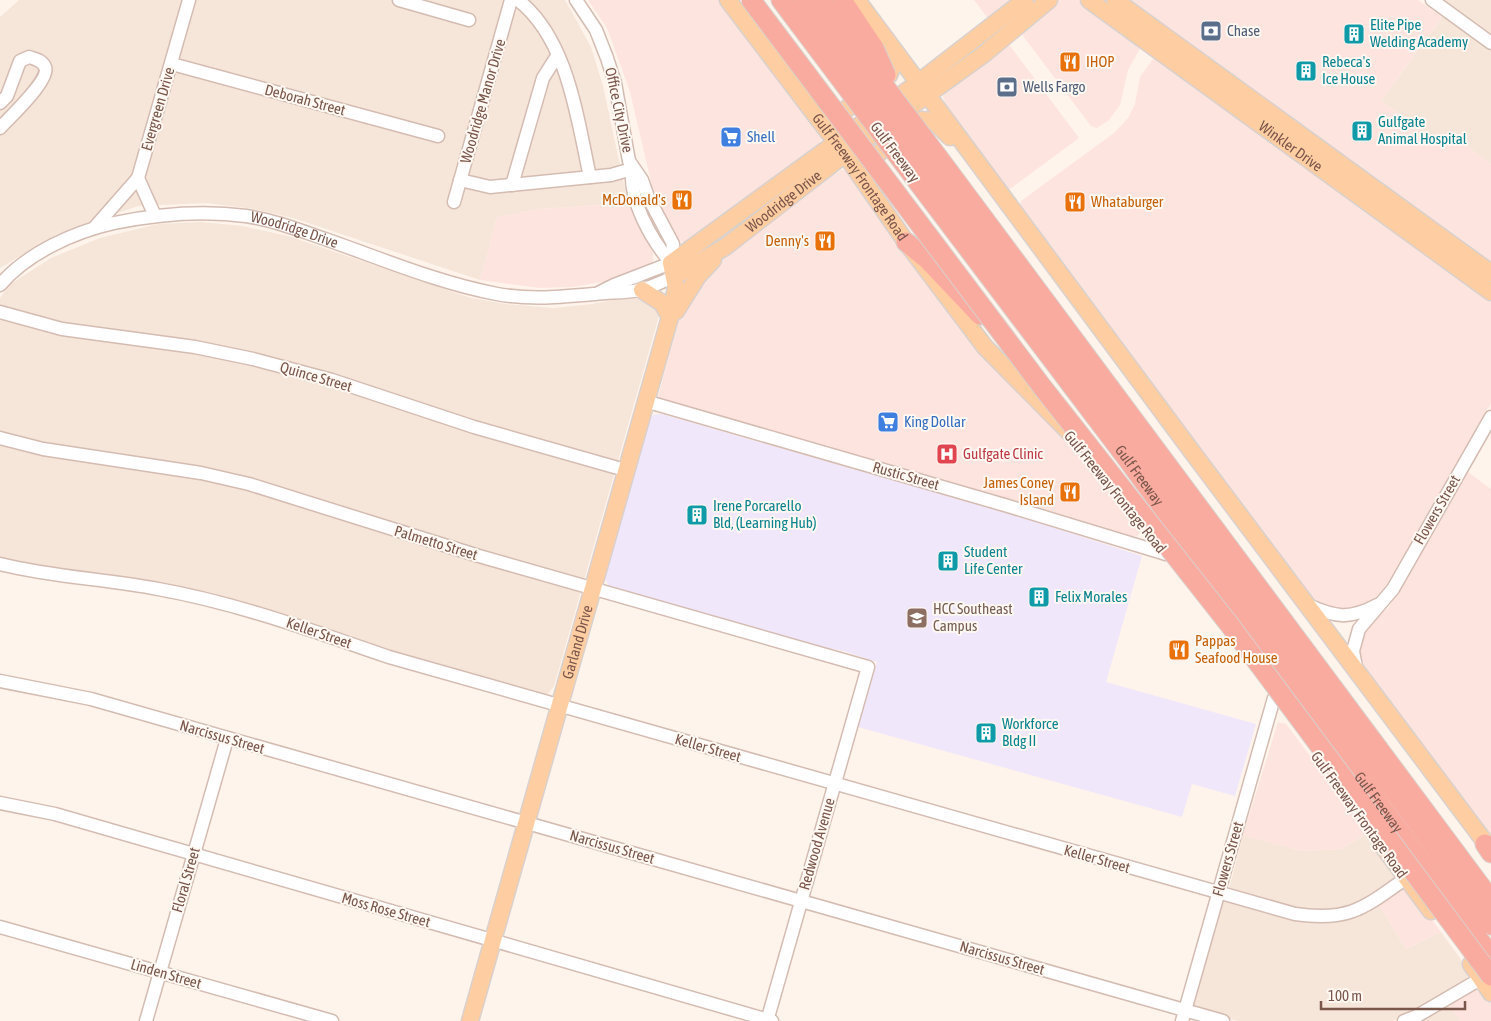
<svg xmlns="http://www.w3.org/2000/svg" width="1491" height="1021" viewBox="0 0 1491 1021" font-family="'Asap Condensed',sans-serif">
  <rect width="100%" height="100%" fill="#fef4eb"/>
  <path fill="#f6e5d9" d="M19,0H565L591,47L603,86L628,203L540,209L497,217L480,280L293,218L254,209L207,203L138,206L57,234L0,268V17Z
    M1444,0H1491V164L1449,133L1441,143L1381,101L1451,5Z
    M201,222L243,226L288,236L471,298L505,304L554,308L592,304L640,295L659,308V316L554,686L547,695L385,649L233,599L176,587L34,566L0,558V298L9,285L51,258L100,238L158,224Z
    M1368,833L1397,872V876L1395,881L1348,909L1303,911L1229,889L1243,835L1301,851L1341,849Z
    M1228,901L1308,923L1345,920L1379,905L1406,949L1441,932L1467,968V979L1460,986L1404,1017L1392,1021H1238L1199,1010L1193,1003L1220,907L1223,902Z
    M1448,1005L1461,1021H1423Z"/>
  <path fill="#fee4df" d="M588,0H720L822,136L819,146L687,243L679,241L674,236L654,195L630,92L607,28Z
    M974,0H1016L990,21Z
    M1057,0H1078L1141,47L1128,70L1120,105L1109,120L1097,128L1091,126L1023,36L1024,30Z
    M1124,0H1418L1442,17L1381,101L1440,143L1449,133L1491,164V268Z
    M1008,43L1079,138L1010,189L1005,187L946,106L943,97L944,92Z
    M1155,56L1491,300V403L1383,591L1367,605L1340,612L1319,604L1313,598L1020,206L1021,201L1114,133L1128,118L1135,104L1140,77Z
    M841,170H847L988,359L1084,459L1140,529L1138,536H1130L661,400L658,397L681,311L712,265L812,188Z
    M628,203L653,253V262L650,266L608,281L572,287L540,288L480,280L497,217L540,209Z
    M1468,472L1491,489V839L1360,664L1357,644L1365,627L1389,607Z
    M1278,722L1286,724L1368,833L1341,849L1301,851L1243,835Z
    M1402,888L1410,889L1441,932L1406,949L1379,905Z
    M1473,989L1485,993L1491,1002V1021H1461L1448,1005Z"/>
  <path fill="#f1e7fa" d="M662,414L1030,520L1142,556L1106,682L1256,724L1235,796L1192,784L1182,817L858,727L877,662L843,651L795,642L609,587L605,578L643,441L650,419L653,415Z"/>
  <g fill="none" stroke-linecap="round" stroke-linejoin="round">
    <g stroke="#d4bcb2" stroke-width="15">
      <g id="minor">
        <path d="M399,0L469,20"/>
        <path d="M518,0C568,39 577,118 590,177"/>
        <path d="M576,0L596,30L607,58L615,83L629,161L642,180L648,197L673,244L671,263"/>
        <path d="M1432,0L1491,43"/>
        <path d="M172,64L438,136"/>
        <path d="M0,103L7,96L20,61L29,57C35,59 42,60 45,67C51,79 9,118 0,128"/>
        <path d="M632,169C629,201 651,239 671,263"/>
        <path d="M460,180L490,187L611,175L632,169"/>
        <path d="M512,185L543,78L557,56"/>
        <path d="M454,202L511,0"/>
        <path d="M155,216L138,178L189,0"/>
        <path d="M95,227L138,178"/>
        <path id="s1" d="M0,285C27,253 74,232 114,223C158,214 201,210 246,216C273,220 299,230 325,239C382,259 439,283 497,294C530,300 562,297 595,294C610,292 625,293 640,290C652,287 664,281 675,276"/>
        <path d="M600,292L614,285L671,263"/>
        <path d="M0,312L62,329L195,347L253,359L332,380L474,427L625,470"/>
        <path d="M645,401L1008,506L1166,554"/>
        <path d="M0,438L43,449L201,473L249,484L479,556L868,667L767,1021"/>
        <path d="M0,564C52,577 106,579 158,589C237,603 313,631 389,657L1295,914C1349,922 1364,908 1406,878"/>
        <path d="M1308,605C1335,617 1349,620 1377,605"/>
        <path d="M1356,667L1353,651L1359,629L1393,589L1491,417"/>
        <path d="M0,681L91,699L1223,1021"/>
        <path d="M0,803L55,814L772,1021"/>
        <path d="M0,927L332,1021"/>
        <path d="M146,1021L227,739"/>
        <path d="M1182,1021L1274,698"/>
        <path d="M1404,1021L1417,1016L1482,978"/>
      </g>
    </g>
    <g stroke="#dad0cd" stroke-width="19">
      <g id="major">
        <path id="s2" d="M728,0L845,154L906,242L985,347L1071,434"/>
        <path d="M857,0L1193,453L1491,850"/>
        <path id="s3" d="M1089,0L1491,292"/>
        <path d="M1115,0L1491,273"/>
        <path d="M825,106L835,111H844L889,75L894,62L888,44"/>
        <path d="M870,172L875,156L921,120L934,121L950,137"/>
        <path id="s4" d="M675,276L725,247L845,154L984,54L1049,0"/>
        <path d="M642,290L662,303L670,317"/>
        <path d="M676,311L698,276L713,260"/>
        <path d="M1380,842L1431,911"/>
        <path d="M1471,964L1491,993"/>
        <path id="s5" d="M470,1021L670,317L676,288L671,263L919,82L1025,0"/>
      </g>
    </g>
    <g stroke="#dad0cd" stroke-width="21">
      <g id="highway">
        <path d="M781,0L836,73"/>
        <path d="M803,0L850,63"/>
        <path d="M820,0L861,55"/>
        <path d="M842,0L874,48"/>
        <path d="M938,157L1491,900"/>
        <path d="M927,168L1405,806L1491,925"/>
        <path id="s6" d="M914,177L1125,456L1491,956"/>
        <path d="M906,242L928,260L980,315"/>
        <path d="M1485,844L1491,853"/>
      </g>
    </g>
    <use href="#minor" stroke="#fff" stroke-width="12"/>
    <use href="#major" stroke="#fecea2" stroke-width="16"/>
    <use href="#highway" stroke="#faaba0" stroke-width="19"/>
    <g stroke="#dad0cd" stroke-width="21" stroke-linecap="butt">
      <path id="highway-bridge" d="M751,0L1043,388L1229,624L1491,976
        M874,48L886,75
        M861,55L938,157
        M850,63L927,168
        M836,73L914,177"/>
    </g>
    <use href="#highway-bridge" stroke="#faaba0" stroke-width="19"/>
  </g>
  <defs>
    <g id="bank-square" transform="scale(1.125)"><rect x="-9" y="-9" width="18" height="18" rx="4" fill="#5c6f8a" stroke="#fff8f3"/><path d="M-6-4H6V4H-6ZM0-2.3a2.3 2.3 0 1 0 0 4.6a2.3 2.3 0 1 0 0-4.6Z" fill="#fff"/></g>
    <g id="building-square" transform="scale(1.125)"><rect x="-9" y="-9" width="18" height="18" rx="4" fill="#0f9aa8" stroke="#fff8f3"/><path d="M-4-6H4V6H1V3H-1V6H-4ZM-2.5-4.3h1.7v1.8h-1.7ZM.8-4.3h1.7v1.8H.8ZM-2.5-1h1.7V.8h-1.7ZM.8-1h1.7V.8H.8Z" fill="#fff"/></g>
    <g id="restaurant-square" transform="scale(1.125)"><rect x="-9" y="-9" width="18" height="18" rx="4" fill="#e8710a" stroke="#fff8f3"/><path d="M-5-6h1v4h1v-4h1v4h1v-4h1v5L-1.5 .5V6h-2V.5L-5-1ZM5-6V6H3V1.5H1.5Q1.5-4 5-6Z" fill="#fff"/></g>
    <g id="supermarket-square" transform="scale(1.125)"><rect x="-9" y="-9" width="18" height="18" rx="4" fill="#3f7fe0" stroke="#fff8f3"/><path d="M-6-5.5h2.5l.6 2H6L4.5 2H-2.5L-4.4-4H-6ZM-1.5 3.2a1.3 1.3 0 1 0 .1 0ZM3 3.2a1.3 1.3 0 1 0 .1 0Z" fill="#fff"/></g>
    <g id="hospital-square" transform="scale(1.125)"><rect x="-9" y="-9" width="18" height="18" rx="4" fill="#e0444e" stroke="#fff8f3"/><path d="M-5-5h3v3.5h4V-5h3V5h-3V1.5h-4V5h-3Z" fill="#fff"/></g>
    <g id="university-square" transform="scale(1.125)"><rect x="-9" y="-9" width="18" height="18" rx="4" fill="#8d6e63" stroke="#fff8f3"/><path d="M0-5L7-2L0 1L-7-2ZM-4 1L0 2.5L4 1V4Q0 6-4 4Z" fill="#fff"/></g>
  </defs>
  <g fill-rule="evenodd">
    <use href="#bank-square" x="1211" y="31"/>
    <use href="#building-square" x="1354" y="34"/>
    <use href="#restaurant-square" x="1070" y="62"/>
    <use href="#building-square" x="1306" y="71"/>
    <use href="#bank-square" x="1007" y="87"/>
    <use href="#building-square" x="1362" y="131"/>
    <use href="#supermarket-square" x="731" y="137"/>
    <use href="#restaurant-square" x="682" y="200"/>
    <use href="#restaurant-square" x="1075" y="202"/>
    <use href="#restaurant-square" x="825" y="241"/>
    <use href="#supermarket-square" x="888" y="422"/>
    <use href="#hospital-square" x="947" y="454"/>
    <use href="#restaurant-square" x="1070" y="492"/>
    <use href="#building-square" x="697" y="515"/>
    <use href="#building-square" x="948" y="561"/>
    <use href="#building-square" x="1039" y="597"/>
    <use href="#university-square" x="917" y="618"/>
    <use href="#restaurant-square" x="1179" y="650"/>
    <use href="#building-square" x="986" y="733"/>
  </g>
  <g text-anchor="middle" stroke-width="4" stroke-linejoin="round" paint-order="stroke">
    <g font-size="15" fill="#0d838f" stroke="#fff8f3" text-anchor="start">
      <text x="1370" y="30">Elite Pipe<tspan x="1370" dy="17">Welding Academy</tspan></text>
      <text x="1322" y="67">Rebeca's<tspan x="1322" dy="17">Ice House</tspan></text>
      <text x="1378" y="127">Gulfgate<tspan x="1378" dy="17">Animal Hospital</tspan></text>
      <text x="713" y="511">Irene Porcarello<tspan x="713" dy="17">Bld, (Learning Hub)</tspan></text>
      <text x="964" y="557">Student<tspan x="964" dy="17">Life Center</tspan></text>
      <text x="1055" y="602">Felix Morales</text>
      <text x="1002" y="729">Workforce<tspan x="1002" dy="17">Bldg II</tspan></text>
    </g>
    <g font-size="15" fill="#4e5e75" stroke="#fff8f3" text-anchor="start">
      <text x="1227" y="36">Chase</text>
      <text x="1023" y="92">Wells Fargo</text>
    </g>
    <g font-size="15" fill="#c56008" stroke="#fff8f3" text-anchor="start">
      <text x="1086" y="67">IHOP</text>
      <text x="666" y="205" text-anchor="end">McDonald's</text>
      <text x="1091" y="207">Whataburger</text>
      <text x="809" y="246" text-anchor="end">Denny's</text>
      <text x="1054" y="488" text-anchor="end">James Coney<tspan x="1054" dy="17">Island</tspan></text>
      <text x="1195" y="646">Pappas<tspan x="1195" dy="17">Seafood House</tspan></text>
    </g>
    <g font-size="15" fill="#7b564b" stroke="#fff8f3">
      <text transform="translate(305 100) rotate(15)" y="5">Deborah Street</text>
      <text transform="translate(483 101) rotate(-74)" y="5">Woodridge Manor Drive</text>
      <text transform="translate(158 109) rotate(-74)" y="5">Evergreen Drive</text>
      <text transform="translate(619 110) rotate(78)" y="5">Office City Drive</text>
      <text dy="5" stroke="none"><textPath href="#s3" startOffset="249">Winkler Drive</textPath></text>
      <text transform="translate(895 152) rotate(53)" y="5">Gulf Freeway</text>
      <text dy="5" stroke="none"><textPath href="#s2" startOffset="221">Gulf Freeway Frontage Road</textPath></text>
      <text dy="5" stroke="none"><textPath href="#s4" startOffset="132">Woodridge Drive</textPath></text>
      <text dy="5" stroke="none"><textPath href="#s1" startOffset="315">Woodridge Drive</textPath></text>
      <text transform="translate(316 377) rotate(16)" y="5">Quince Street</text>
      <text transform="translate(906 476) rotate(16)" y="5">Rustic Street</text>
      <text dy="5" stroke="none"><textPath href="#s6" startOffset="374">Gulf Freeway</textPath></text>
      <text transform="translate(1115 492) rotate(51)" y="5">Gulf Freeway Frontage Road</text>
      <text transform="translate(1437 510) rotate(-60)" y="5">Flowers Street</text>
      <text transform="translate(436 543) rotate(17)" y="5">Palmetto Street</text>
      <text transform="translate(319 633) rotate(19)" y="5">Keller Street</text>
      <text dy="5" stroke="none"><textPath href="#s5" startOffset="394">Garland Drive</textPath></text>
      <text transform="translate(222 737) rotate(16)" y="5">Narcissus Street</text>
      <text transform="translate(708 748) rotate(16)" y="5">Keller Street</text>
      <text dy="5" stroke="none"><textPath href="#s6" startOffset="779">Gulf Freeway</textPath></text>
      <text transform="translate(1359 815) rotate(54)" y="5">Gulf Freeway Frontage Road</text>
      <text transform="translate(817 844) rotate(-74)" y="5">Redwood Avenue</text>
      <text transform="translate(612 847) rotate(16)" y="5">Narcissus Street</text>
      <text transform="translate(1097 859) rotate(16)" y="5">Keller Street</text>
      <text transform="translate(1228 859) rotate(-74)" y="5">Flowers Street</text>
      <text transform="translate(186 880) rotate(-74)" y="5">Floral Street</text>
      <text transform="translate(386 910) rotate(16)" y="5">Moss Rose Street</text>
      <text transform="translate(1002 958) rotate(16)" y="5">Narcissus Street</text>
      <text transform="translate(166 974) rotate(16)" y="5">Linden Street</text>
    </g>
    <g font-size="15" fill="#366cbe" stroke="#fff8f3" text-anchor="start">
      <text x="747" y="142">Shell</text>
      <text x="904" y="427">King Dollar</text>
    </g>
    <g font-size="15" fill="#be3a42" stroke="#fff8f3" text-anchor="start">
      <text x="963" y="459">Gulfgate Clinic</text>
    </g>
    <g font-size="15" fill="#785e54" stroke="#fff8f3" text-anchor="start">
      <text x="933" y="614">HCC Southeast<tspan x="933" dy="17">Campus</tspan></text>
    </g>
  </g>
  <path d="M1321 1001v8h144v-8" fill="none" stroke="#7b564b" stroke-width="2.5"/>
  <text x="1328" y="1001" font-size="15" fill="#7b564b" stroke="#fff8f3" stroke-width="4" paint-order="stroke">100 m</text>
</svg>
